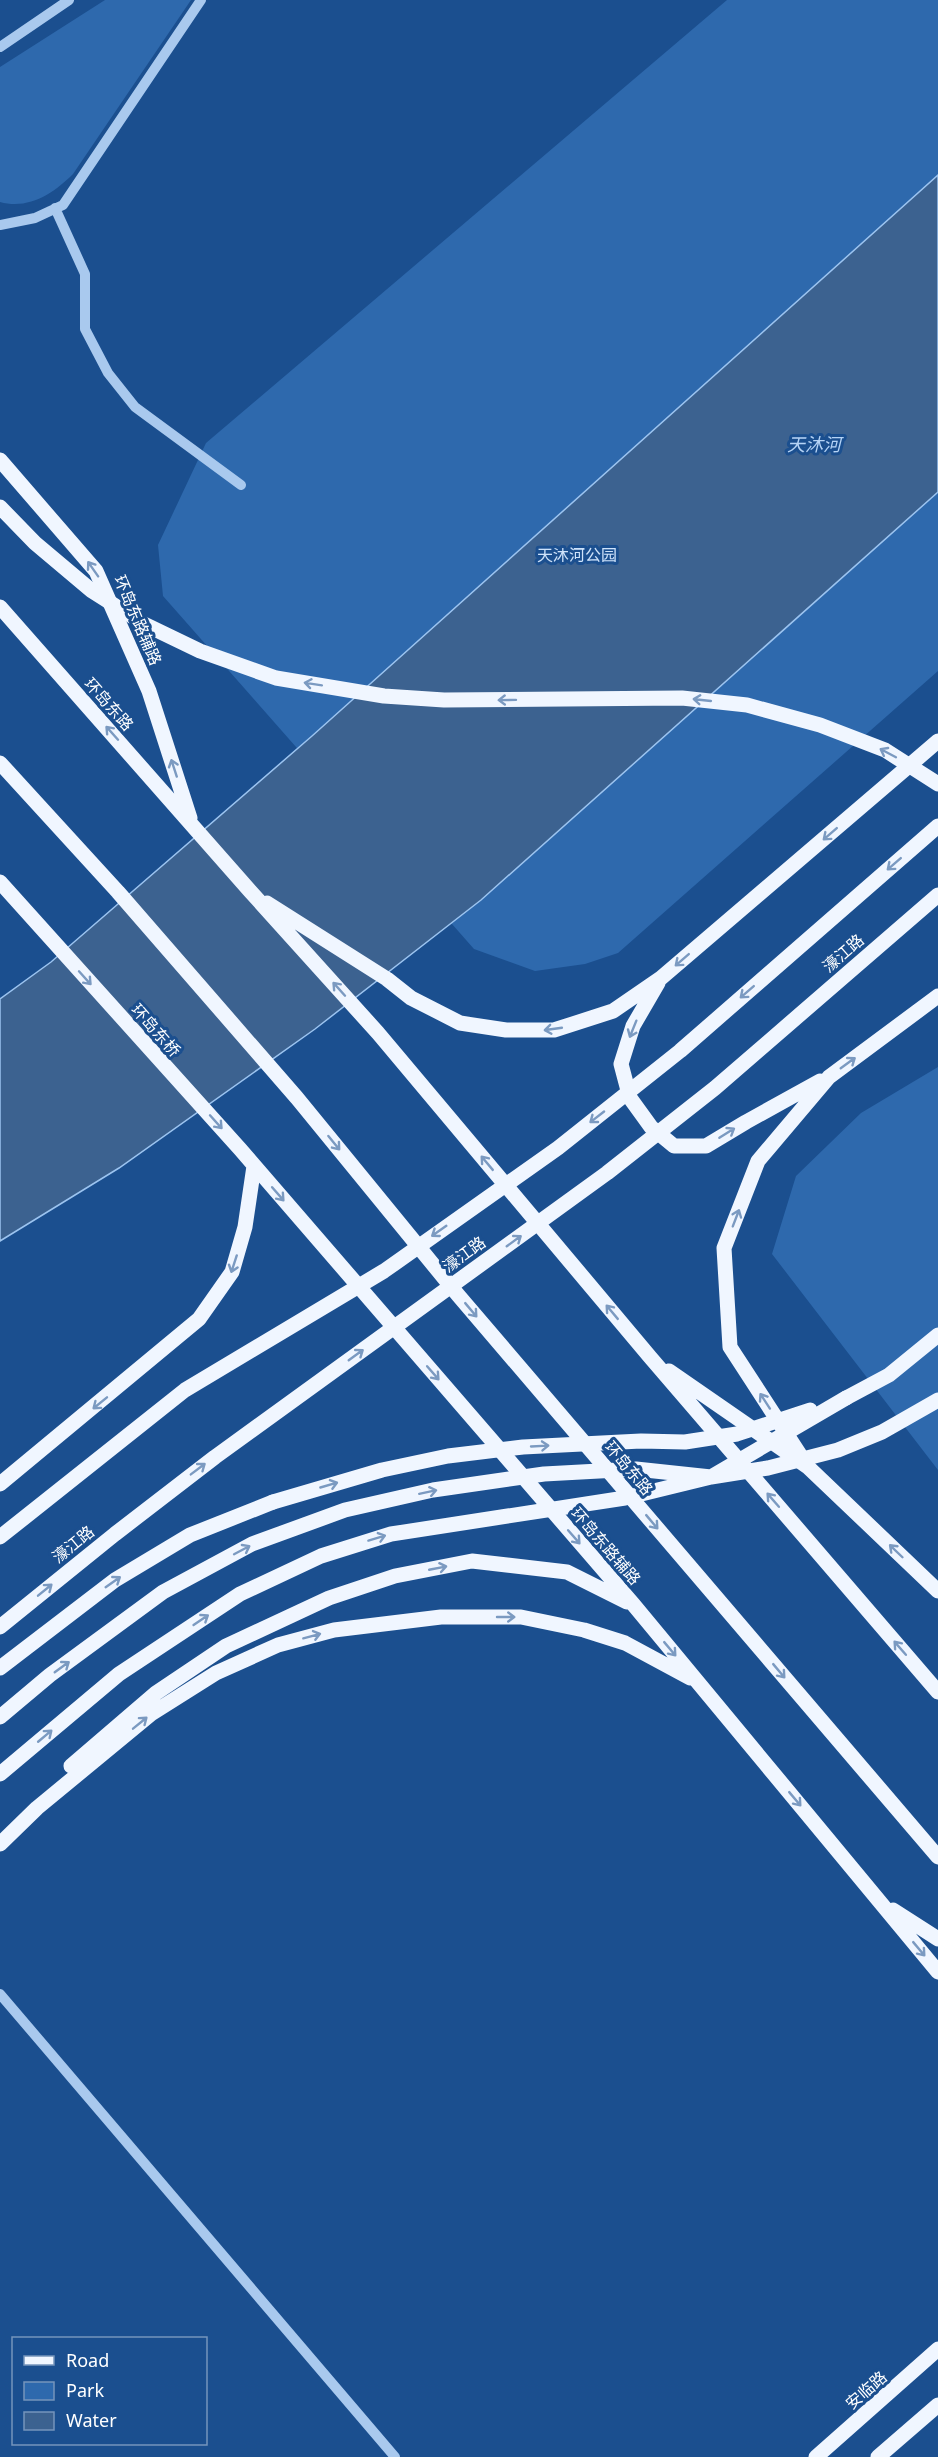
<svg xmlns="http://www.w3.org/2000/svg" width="938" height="2457" viewBox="0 0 938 2457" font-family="'Noto Sans','Noto Sans SC',sans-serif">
  <rect width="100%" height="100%" fill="#1b4f8f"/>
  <path fill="#2e69ad" d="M105,0H191L73,174C54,193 29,210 0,202V67Z
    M727,0H938V671L618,953L585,964L535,971L474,949L163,596L158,545L206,443Z
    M938,1067V1470L772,1254L796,1176L861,1113Z"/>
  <path fill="#3c6290" stroke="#9cc4f0" stroke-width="1.5" d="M938,175V492L481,900L315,1029L119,1168L0,1241V999L51,962L312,736Z"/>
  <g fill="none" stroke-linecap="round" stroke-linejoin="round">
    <path stroke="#a9c9ee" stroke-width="10" d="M0,47L69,0
      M55,208L85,274V329L108,373L135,407L241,485
      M0,225L35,218L63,205L201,0
      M0,1994L395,2457"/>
    <path stroke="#f0f6ff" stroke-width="15" d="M0,460L96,571L149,691L190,818
      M0,607L250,891L378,1033L650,1357L938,1692
      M0,763L118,892L297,1098L458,1295L938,1857
      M0,882L240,1149L633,1604L938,1972
      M267,903L387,979L411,998L460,1023L506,1030H554L613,1011L661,978L938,741
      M658,983L633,1026L621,1064L630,1098L651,1127L674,1146H706L746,1122L820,1081
      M669,1371L808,1467L938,1591
      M846,1398L889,1375L938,1335
      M808,1467L730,1347L724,1248L758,1161L829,1077L938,996
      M0,1484L199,1319L232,1272L245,1227L254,1166
      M0,1668L115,1580L190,1535L273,1502
      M71,1766L156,1693L226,1646L329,1598L395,1576L472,1561L567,1572L627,1602
      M0,1844L37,1808L151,1714L216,1673L278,1645L334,1630L441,1617H521L584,1630L625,1643L690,1678
      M893,1910L938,1939
      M816,2457L938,2349
      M878,2457L938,2405"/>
    <path stroke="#f0f6ff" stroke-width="15" d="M0,507L35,543L92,591L144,624L200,651L276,678L384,696L444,700L682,698L747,705L820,725L885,750L938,784
      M273,1502L382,1470L448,1456L523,1447L641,1441L685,1442L737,1434L810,1410
      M0,1537L185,1390L384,1271L558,1148L680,1051L938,826
      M0,1627L115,1534L215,1457L607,1173L715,1088L938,895
      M0,1717L50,1675L163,1592L252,1544L345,1510L433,1490L544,1474L636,1469L711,1477L846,1398
      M0,1774L119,1674L240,1594L321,1556L391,1534L625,1498L711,1477L768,1468L838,1450L882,1432L938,1400"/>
  </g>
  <defs><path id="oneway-shaft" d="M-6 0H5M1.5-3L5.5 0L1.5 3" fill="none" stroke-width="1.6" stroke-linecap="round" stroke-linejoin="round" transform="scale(1.5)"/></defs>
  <g stroke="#7b9ac1">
    <use href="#oneway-shaft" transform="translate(93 569) rotate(-125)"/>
    <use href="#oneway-shaft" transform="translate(313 684) rotate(-171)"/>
    <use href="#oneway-shaft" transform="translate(507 700) rotate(179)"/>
    <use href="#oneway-shaft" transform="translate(702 700) rotate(-174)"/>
    <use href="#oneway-shaft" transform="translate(112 733) rotate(-132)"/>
    <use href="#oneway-shaft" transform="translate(888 753) rotate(-152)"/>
    <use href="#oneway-shaft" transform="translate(174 768) rotate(-108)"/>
    <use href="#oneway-shaft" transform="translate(830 834) rotate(139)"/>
    <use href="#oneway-shaft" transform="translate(894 864) rotate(139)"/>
    <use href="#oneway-shaft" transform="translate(682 960) rotate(139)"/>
    <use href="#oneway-shaft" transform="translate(85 978) rotate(48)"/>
    <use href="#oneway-shaft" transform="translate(339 989) rotate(-132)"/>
    <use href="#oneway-shaft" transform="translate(747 992) rotate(139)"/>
    <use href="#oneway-shaft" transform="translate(553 1029) rotate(172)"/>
    <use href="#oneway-shaft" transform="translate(633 1029) rotate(112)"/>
    <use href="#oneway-shaft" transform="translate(848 1063) rotate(-36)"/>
    <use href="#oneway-shaft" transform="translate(597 1117) rotate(142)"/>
    <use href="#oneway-shaft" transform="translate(216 1122) rotate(48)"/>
    <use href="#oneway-shaft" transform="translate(727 1133) rotate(-32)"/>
    <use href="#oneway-shaft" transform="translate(334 1143) rotate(51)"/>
    <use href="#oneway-shaft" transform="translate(487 1163) rotate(-130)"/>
    <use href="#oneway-shaft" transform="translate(278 1194) rotate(49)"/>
    <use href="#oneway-shaft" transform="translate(736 1218) rotate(-69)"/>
    <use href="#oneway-shaft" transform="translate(439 1231) rotate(145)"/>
    <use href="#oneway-shaft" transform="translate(514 1241) rotate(-36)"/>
    <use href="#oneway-shaft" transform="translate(234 1264) rotate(108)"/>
    <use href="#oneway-shaft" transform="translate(471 1310) rotate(50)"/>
    <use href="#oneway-shaft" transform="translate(612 1312) rotate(-130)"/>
    <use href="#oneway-shaft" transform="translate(356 1355) rotate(-36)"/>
    <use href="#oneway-shaft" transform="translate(433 1373) rotate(49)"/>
    <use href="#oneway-shaft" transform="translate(765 1401) rotate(-123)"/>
    <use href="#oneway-shaft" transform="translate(100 1403) rotate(141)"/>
    <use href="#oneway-shaft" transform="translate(540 1446) rotate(-3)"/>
    <use href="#oneway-shaft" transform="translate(198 1469) rotate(-37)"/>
    <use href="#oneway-shaft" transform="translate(329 1485) rotate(-16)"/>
    <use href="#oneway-shaft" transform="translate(428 1492) rotate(-12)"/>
    <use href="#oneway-shaft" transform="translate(773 1500) rotate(-131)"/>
    <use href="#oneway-shaft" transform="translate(652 1522) rotate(50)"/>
    <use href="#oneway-shaft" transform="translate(574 1537) rotate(49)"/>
    <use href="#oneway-shaft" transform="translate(377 1538) rotate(-17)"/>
    <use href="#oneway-shaft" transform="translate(242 1550) rotate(-28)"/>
    <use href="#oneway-shaft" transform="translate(896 1551) rotate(-136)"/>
    <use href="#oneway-shaft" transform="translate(438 1568) rotate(-11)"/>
    <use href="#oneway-shaft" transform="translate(113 1582) rotate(-35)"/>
    <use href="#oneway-shaft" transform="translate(45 1590) rotate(-39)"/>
    <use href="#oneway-shaft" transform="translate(506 1617)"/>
    <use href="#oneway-shaft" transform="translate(201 1620) rotate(-34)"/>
    <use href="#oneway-shaft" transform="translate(312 1636) rotate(-15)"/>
    <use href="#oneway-shaft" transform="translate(900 1648) rotate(-131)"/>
    <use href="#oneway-shaft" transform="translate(670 1649) rotate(50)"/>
    <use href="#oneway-shaft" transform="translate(62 1667) rotate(-36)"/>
    <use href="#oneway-shaft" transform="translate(779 1671) rotate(50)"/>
    <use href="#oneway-shaft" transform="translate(140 1723) rotate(-39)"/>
    <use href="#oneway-shaft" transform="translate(45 1736) rotate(-40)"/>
    <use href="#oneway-shaft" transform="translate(795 1799) rotate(50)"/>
    <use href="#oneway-shaft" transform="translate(919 1949) rotate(50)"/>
  </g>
  <g text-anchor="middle" stroke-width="6" stroke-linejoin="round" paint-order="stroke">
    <g font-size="16" fill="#cfe3fa" stroke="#1b4f8f">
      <text x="577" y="561">天沐河公园</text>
    </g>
    <g font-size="16" fill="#fff" stroke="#1b4f8f">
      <text transform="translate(138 620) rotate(67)" y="6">环岛东路辅路</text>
      <text transform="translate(109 704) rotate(48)" y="6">环岛东路</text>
      <text transform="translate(843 953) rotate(-41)" y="6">濠江路</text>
      <text transform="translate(156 1030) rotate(48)" y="6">环岛东桥</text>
      <text transform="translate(464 1254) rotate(-36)" y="6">濠江路</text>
      <text transform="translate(629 1468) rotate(50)" y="6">环岛东路</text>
      <text transform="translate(73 1544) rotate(-39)" y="6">濠江路</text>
      <text transform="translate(606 1546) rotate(49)" y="6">环岛东路辅路</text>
      <text transform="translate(866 2390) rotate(-41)" y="6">安临路</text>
    </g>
    <g font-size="18" font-style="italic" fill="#b5d3f5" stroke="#1b4f8f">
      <text x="814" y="451">天沐河</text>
    </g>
  </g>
  <rect x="12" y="2337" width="195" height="108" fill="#1b4f8f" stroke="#7695bc" stroke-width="1.5"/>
  <rect x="24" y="2356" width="30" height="9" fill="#f0f6ff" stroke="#7695bc" stroke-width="1.5"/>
  <text x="66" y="2367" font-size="18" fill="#ffffff">Road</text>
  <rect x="24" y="2382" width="30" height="18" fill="#2e69ad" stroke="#7695bc" stroke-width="1.5"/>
  <text x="66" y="2397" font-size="18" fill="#ffffff">Park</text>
  <rect x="24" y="2412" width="30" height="18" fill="#3c6290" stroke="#7695bc" stroke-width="1.5"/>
  <text x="66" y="2427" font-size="18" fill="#ffffff">Water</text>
</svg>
